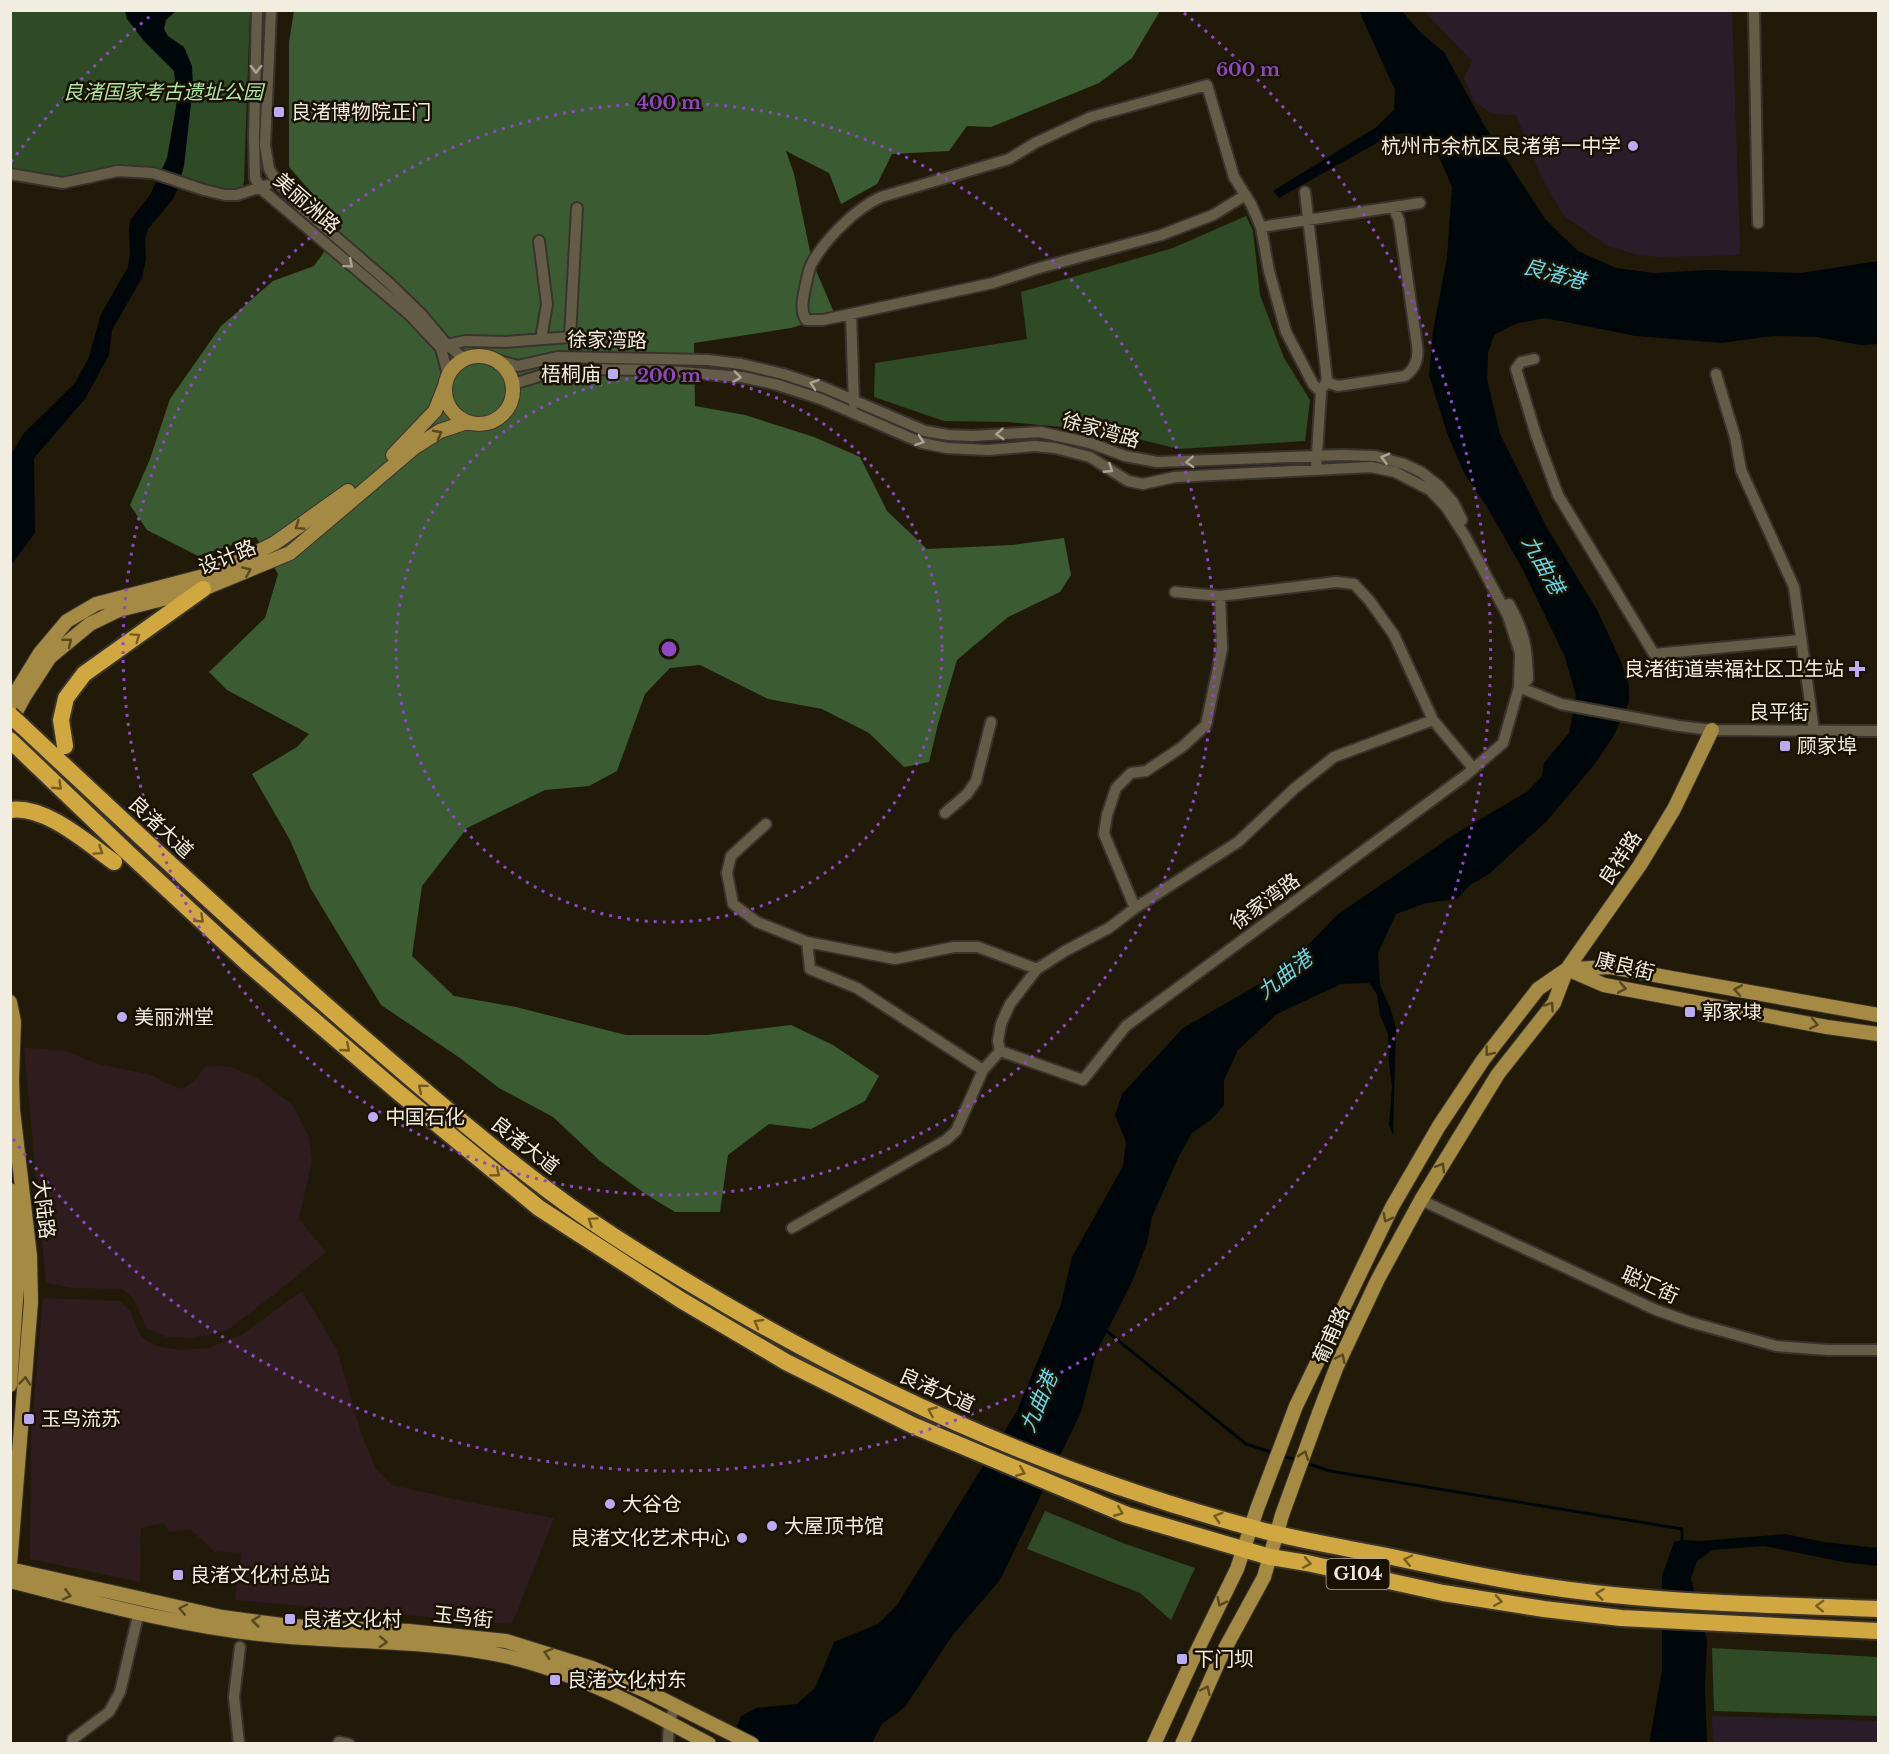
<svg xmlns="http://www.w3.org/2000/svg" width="1889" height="1754" viewBox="0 0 1889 1754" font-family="'Libre Baskerville','Noto Sans SC',serif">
  <rect width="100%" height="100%" fill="#221a09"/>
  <path fill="#2f1c1e" d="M24,1048L63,1050L98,1064L152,1075L164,1082L182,1089L195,1080L206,1065L231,1067L258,1079L293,1105L309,1138L312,1160L299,1219L326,1252L276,1293L226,1331L194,1338L166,1337L147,1328L133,1298L122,1289L73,1288L46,1283Z
    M302,1291L337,1350L362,1436L376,1469L392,1485L454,1499L554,1518L512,1624L235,1600L241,1553L214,1551L190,1529L169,1532L164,1523L141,1528L140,1582L30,1559L31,1434L43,1298L120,1301L130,1311L141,1337L156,1346L180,1350L208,1348L241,1335Z"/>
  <path fill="#2a1d2a" d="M1424,11H1732L1740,247L1739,255L1659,257L1637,255L1606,245L1563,215L1542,178L1516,115L1493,114L1474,102L1464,78L1472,61Z
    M1712,1716L1878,1721V1743H1713Z"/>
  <path fill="#2e4b26" d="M11,11H250L244,181L242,189L236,194L130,169L71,182L11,171Z
    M1246,216L1253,231L1260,295L1284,358L1310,400L1305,441L1179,449L1106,431L1008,422L944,421L874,397L875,363L1027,339L1021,292L1173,248Z
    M1045,1511L1123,1543L1195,1568L1171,1620L1140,1593L1027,1549Z
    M1712,1648L1878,1657V1716L1714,1711Z"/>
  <path fill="#3b5c32" d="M294,11H1160L1132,58L1099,83L991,127L967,126L949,151L892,154L877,184L841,204L829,173L786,151L794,174L812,261L835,315L791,328L694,343L695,406L745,415L814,437L860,457L887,511L927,549L1012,545L1064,538L1071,575L1060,592L1008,617L957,660L938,724L929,762L904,767L869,733L822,709L768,699L700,665L670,668L645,694L617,771L589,786L545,790L467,828L422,886L412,956L454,996L516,1007L626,1035H707L791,1025L833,1045L879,1076L865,1101L811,1129L769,1124L728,1155L720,1212H675L647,1195L600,1161L553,1117L499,1088L460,1058L381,1005L311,889L290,840L252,774L297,747L309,734L227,690L209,672L265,618L278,574L256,537L198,556L147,530L130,505L150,459L170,399L221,326L273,281L314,266L342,227L289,167V42Z"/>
  <path fill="#00070a" d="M125,11H176L166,20L164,29L168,36L184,47L192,66L193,86L184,166L178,188L173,199L148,229L145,239L146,259L142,278L112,330L109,355L85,399L34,458L35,533L11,565L12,453L24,433L75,383L89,357L101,314L128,267L130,252L129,228L131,219L150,195L167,158L177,101L174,71L144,41L127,19Z
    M1359,11H1402L1421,33L1444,52L1483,123L1545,219L1578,251L1616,268L1654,273L1711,270L1801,273L1878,261V344L1861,345L1816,337L1773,336L1721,343L1636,336L1545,318L1515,324L1494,335L1488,353L1487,379L1500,434L1546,526L1597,610L1620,659L1629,686V702L1613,737L1594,765L1546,822L1489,874L1470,885L1457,899L1426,903L1396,914L1378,953L1380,985L1391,1010L1396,1028L1393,1135L1389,1125L1392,1086L1389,1064L1388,1034L1380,1015L1377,994L1369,983L1341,984L1277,1014L1238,1050L1224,1080V1105L1213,1118L1192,1133L1179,1156L1152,1217L1147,1243L1132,1282L1097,1351L1081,1412L1000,1580L952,1636L905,1707L882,1724L872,1743L730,1744L741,1716L756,1708L797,1704L815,1688L834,1642L878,1624L897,1605L1017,1411L1061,1304L1072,1257L1123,1166L1126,1142L1115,1115L1122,1094L1183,1028L1268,979L1304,949L1337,915L1455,834L1528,791L1542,776L1544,763L1569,733L1576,696L1565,657L1522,568L1487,507L1464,473L1447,433L1429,375L1433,331L1447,258L1452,187L1440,159L1426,138L1408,133L1391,135L1279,198L1273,191L1375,128L1394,110L1395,90Z
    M1785,1534L1824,1542L1878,1548V1566L1843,1562L1764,1546L1713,1550L1697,1561L1691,1578L1707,1641L1705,1687L1707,1743L1649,1744L1662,1671V1576L1674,1542L1683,1540L1701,1541Z"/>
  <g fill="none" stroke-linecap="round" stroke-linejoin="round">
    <path stroke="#00070a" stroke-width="3" d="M1104,1329L1246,1444L1274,1453
      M1283,1456L1297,1460
      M1306,1463L1330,1471L1682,1529V1542"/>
    <g stroke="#3a332d" stroke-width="14">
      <path id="minor" d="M257,10L254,138L255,178L260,188L410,315L441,348L448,375
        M271,10L265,145L269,169L276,180L299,205L389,283L421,314L447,345L465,359
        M1754,10L1758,223
        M10,174L63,183L118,171L153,173L204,190L225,195H237L267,185
        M1305,192L1327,380L1324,386
        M1244,196L1213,215L1161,235L1039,268L993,283L823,320H806C800,310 803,298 805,288C807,280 808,272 811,265C824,240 856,208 881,197L1009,159L1035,143L1091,117L1207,85L1234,177L1251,204L1261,227L1269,271L1286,332L1313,384L1321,392L1316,469
        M1261,227L1420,203
        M539,241L547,304L541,339
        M851,315L854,404
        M447,345L465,341L506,342L570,337L577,208
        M1534,359L1521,362L1516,369L1536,435L1558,495L1654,654L1801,640
        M496,360L518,366L558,357L708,360L741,364L783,374L823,387L925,431L948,435L972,436L1040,432L1090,443L1125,456L1157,462L1342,455L1375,456L1404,464L1421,472L1439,486L1453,502L1462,520
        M1716,374L1735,437L1741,470L1794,587L1814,731
        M1326,382L1338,386L1405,376C1416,368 1419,358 1417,345L1399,220L1393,207
        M513,384L546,374L584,369L655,370L742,377L778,385L821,399L922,443L947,448L988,450L1035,446L1055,448L1090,457L1128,481L1143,484L1175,477L1371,467L1395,472L1430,490L1446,507L1465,536L1508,616L1520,653L1519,687L1503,743L1466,775L1126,1026L1083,1080L1000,1051
        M1175,592L1220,596L1336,582L1354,584L1369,600L1394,635L1433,720L1473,768
        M1509,604C1525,633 1527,647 1528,679L1519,687
        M1519,687L1561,704L1679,726L1712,730L1878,731
        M945,813L967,794L976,781L991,722
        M766,824L731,856L727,873L733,904L757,922L807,942L895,959L954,947H978L1037,969
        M1135,908L1104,834L1107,815L1116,788L1131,773L1146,771L1182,747L1206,725L1222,649L1220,596
        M807,942L810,969L857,988L983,1070
        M1421,1200L1656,1310L1690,1322L1776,1346L1828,1350H1878
        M792,1228L946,1140L956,1131L983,1070L1000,1051L998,1041L1001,1024L1010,1004L1037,969L1065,951L1109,928L1135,908L1238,842L1295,788L1334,757L1433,720
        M339,1742L349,1744
        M72,1744L73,1739L109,1712L120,1692L137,1620
        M239,1744L234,1697L240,1647
        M668,1744L669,1721L676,1706"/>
    </g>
    <g stroke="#3a332d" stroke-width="16">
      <path id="major" d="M445 390a34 34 0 1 1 68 0a34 34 0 1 1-68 0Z
        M393,455L435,411L445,386
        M10,702L40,653L67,621L96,604L215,573L275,543L348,491
        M10,723L24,697L50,657L90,624L119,610L203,589L290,553L415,447L440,431L467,422
        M1567,969L1604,985L1827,1027L1878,1034
        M1572,969L1610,967L1878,1015
        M10,1002L14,1022L12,1079L13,1110L30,1256L31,1302L10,1565
        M10,1190L17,1260V1285L10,1385
        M10,1569L222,1617L290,1626L409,1631L506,1641L592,1668L646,1691L752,1744
        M10,1581C99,1604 187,1628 278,1636C355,1643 433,1640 509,1657C580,1674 645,1709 709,1744
        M1154,1744L1191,1663L1237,1569L1257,1509L1296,1406L1392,1207L1439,1126L1483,1060L1538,989L1567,969L1640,865L1674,809L1712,730
        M1182,1744L1222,1654L1264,1577L1282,1515L1319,1413L1337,1366L1378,1279L1421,1200L1498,1074L1554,1003L1567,969"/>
    </g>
    <g stroke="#3a332d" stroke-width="20">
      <path id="highway" d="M22,726C131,828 240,930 352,1028C417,1084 481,1140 549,1191C606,1234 667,1270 728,1306C893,1402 1072,1480 1257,1529C1301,1541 1347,1548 1392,1557C1465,1573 1538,1588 1613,1595C1701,1604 1790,1605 1878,1609
        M10,740L126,851L247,963L398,1092L539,1208L681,1300L786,1362L912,1425L1127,1515L1270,1557L1307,1563L1443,1593L1544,1609L1621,1618L1878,1631
        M65,746L61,720L66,698L84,674L203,589
        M10,810C45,805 86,842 114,862"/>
    </g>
    <use href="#minor" stroke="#655c48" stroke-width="10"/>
    <use href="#major" stroke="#a58a43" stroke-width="14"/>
    <use href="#highway" stroke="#d0a83f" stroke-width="16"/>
    <g stroke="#3a332d" stroke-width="20" stroke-linecap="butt">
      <path id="highway-bridge" d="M10,715L22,726"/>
    </g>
    <use href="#highway-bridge" stroke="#d0a83f" stroke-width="16"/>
  </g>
  <defs><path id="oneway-chevron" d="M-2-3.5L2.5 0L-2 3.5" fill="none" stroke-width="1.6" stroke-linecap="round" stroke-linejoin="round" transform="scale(1.5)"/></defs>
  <g stroke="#aca494">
    <use href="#oneway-chevron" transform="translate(256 69) rotate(91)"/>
    <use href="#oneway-chevron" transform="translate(349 264) rotate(40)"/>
    <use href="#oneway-chevron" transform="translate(737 377) rotate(7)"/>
    <use href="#oneway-chevron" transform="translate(814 384) rotate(-161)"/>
    <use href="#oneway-chevron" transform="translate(1000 434) rotate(176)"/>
    <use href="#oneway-chevron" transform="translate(920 441) rotate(19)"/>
    <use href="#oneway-chevron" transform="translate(1385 458) rotate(-165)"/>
    <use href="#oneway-chevron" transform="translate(1190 462) rotate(177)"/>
    <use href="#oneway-chevron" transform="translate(1109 469) rotate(33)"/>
  </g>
  <g stroke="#58471f">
    <use href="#oneway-chevron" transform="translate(438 434) rotate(-28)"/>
    <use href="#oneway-chevron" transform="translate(299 526) rotate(146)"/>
    <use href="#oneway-chevron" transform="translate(247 571) rotate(-23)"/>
    <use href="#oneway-chevron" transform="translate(68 642) rotate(-39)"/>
    <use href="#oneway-chevron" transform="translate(1622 988) rotate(10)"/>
    <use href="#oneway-chevron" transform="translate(1738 990) rotate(-170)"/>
    <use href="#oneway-chevron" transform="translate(1550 1006) rotate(-56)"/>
    <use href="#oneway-chevron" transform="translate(1814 1024) rotate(11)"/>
    <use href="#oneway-chevron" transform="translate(1489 1052) rotate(128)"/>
    <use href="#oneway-chevron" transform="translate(1441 1167) rotate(-59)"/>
    <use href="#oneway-chevron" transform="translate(1387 1218) rotate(117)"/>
    <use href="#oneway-chevron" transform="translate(1341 1358) rotate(-65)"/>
    <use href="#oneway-chevron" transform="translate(25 1381) rotate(-85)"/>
    <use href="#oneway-chevron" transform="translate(1304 1455) rotate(-71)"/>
    <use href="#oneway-chevron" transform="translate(67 1595) rotate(14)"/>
    <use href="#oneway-chevron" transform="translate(1221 1602) rotate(116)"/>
    <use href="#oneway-chevron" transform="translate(183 1609) rotate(-168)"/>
    <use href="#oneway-chevron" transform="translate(256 1621) rotate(-173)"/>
    <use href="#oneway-chevron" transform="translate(383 1642) rotate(3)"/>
    <use href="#oneway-chevron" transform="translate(548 1653) rotate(-162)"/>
    <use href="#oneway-chevron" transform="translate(1206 1690) rotate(-65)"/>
  </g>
  <g stroke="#745c20">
    <use href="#oneway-chevron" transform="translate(136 637) rotate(-35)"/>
    <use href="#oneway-chevron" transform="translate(58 786) rotate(44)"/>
    <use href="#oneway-chevron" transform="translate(99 851) rotate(34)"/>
    <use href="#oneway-chevron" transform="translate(200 919) rotate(43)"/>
    <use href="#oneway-chevron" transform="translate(346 1048) rotate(41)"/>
    <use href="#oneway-chevron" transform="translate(422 1088) rotate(-140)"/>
    <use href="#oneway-chevron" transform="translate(496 1173) rotate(39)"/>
    <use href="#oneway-chevron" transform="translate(592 1221) rotate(-146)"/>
    <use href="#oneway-chevron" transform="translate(758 1323) rotate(-150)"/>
    <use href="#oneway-chevron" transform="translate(932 1411) rotate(-156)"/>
    <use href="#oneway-chevron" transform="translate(1021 1472) rotate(22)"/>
    <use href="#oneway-chevron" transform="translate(1119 1512) rotate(22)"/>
    <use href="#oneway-chevron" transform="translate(1218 1517) rotate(-163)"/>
    <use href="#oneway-chevron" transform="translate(1408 1560) rotate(-168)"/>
    <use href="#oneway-chevron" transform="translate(1307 1563) rotate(11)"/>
    <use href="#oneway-chevron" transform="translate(1600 1594) rotate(-173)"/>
    <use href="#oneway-chevron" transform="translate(1498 1601) rotate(9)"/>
    <use href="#oneway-chevron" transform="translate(1820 1606) rotate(-178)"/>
  </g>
  <g fill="none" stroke="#8d49c4" stroke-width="3" stroke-dasharray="3 6">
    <circle cx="669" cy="649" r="273"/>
    <circle cx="669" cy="649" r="546"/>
    <path d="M11 162A819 819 0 0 1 154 13M1184 13A819 819 0 1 1 11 1136"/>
  </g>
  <g fill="#bbaaf6" stroke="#191102" stroke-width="2">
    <rect x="273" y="106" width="12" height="12" rx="3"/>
    <circle cx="1633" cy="146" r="6"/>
    <rect x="607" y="368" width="12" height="12" rx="3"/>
    <path d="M1854 660h6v6h6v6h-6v6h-6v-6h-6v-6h6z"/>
    <rect x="1779" y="740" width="12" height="12" rx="3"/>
    <rect x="1684" y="1006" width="12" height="12" rx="3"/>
    <circle cx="122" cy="1017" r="6"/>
    <circle cx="373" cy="1117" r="6"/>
    <rect x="23" y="1413" width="12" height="12" rx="3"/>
    <circle cx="610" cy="1504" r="6"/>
    <circle cx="772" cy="1526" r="6"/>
    <circle cx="742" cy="1538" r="6"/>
    <rect x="172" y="1569" width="12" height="12" rx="3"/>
    <rect x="284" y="1613" width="12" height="12" rx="3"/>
    <rect x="1176" y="1653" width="12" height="12" rx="3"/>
    <rect x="549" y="1674" width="12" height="12" rx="3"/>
  </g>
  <g text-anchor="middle" stroke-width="5" stroke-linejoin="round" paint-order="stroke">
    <rect fill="#191102" stroke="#b1ab9e" stroke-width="1.5" x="1326.5" y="1559" width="63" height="30" rx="4.5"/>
    <g font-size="18" font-weight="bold" fill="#f2ede1">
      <text x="1358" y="1580">G104</text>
    </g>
    <g font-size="20" font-style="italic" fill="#afe4a1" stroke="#191102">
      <text x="163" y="99">良渚国家考古遗址公园</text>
    </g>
    <g font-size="20" fill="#f2ede1" stroke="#191102" text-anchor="start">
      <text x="291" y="119">良渚博物院正门</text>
      <text x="1621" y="153" text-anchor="end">杭州市余杭区良渚第一中学</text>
      <text x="601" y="381" text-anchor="end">梧桐庙</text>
      <text x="1844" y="676" text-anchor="end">良渚街道崇福社区卫生站</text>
      <text x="1797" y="753">顾家埠</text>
      <text x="1702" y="1019">郭家埭</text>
      <text x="134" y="1024">美丽洲堂</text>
      <text x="385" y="1124">中国石化</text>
      <text x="41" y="1426">玉鸟流苏</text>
      <text x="622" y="1511">大谷仓</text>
      <text x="784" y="1533">大屋顶书馆</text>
      <text x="730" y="1545" text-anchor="end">良渚文化艺术中心</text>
      <text x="190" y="1582">良渚文化村总站</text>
      <text x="302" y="1626">良渚文化村</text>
      <text x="1194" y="1666">下门坝</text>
      <text x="567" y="1687">良渚文化村东</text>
    </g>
    <g font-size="20" fill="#f2ede1" stroke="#191102">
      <text transform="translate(307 203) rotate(41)" y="7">美丽洲路</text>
      <text transform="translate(607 340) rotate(1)" y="7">徐家湾路</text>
      <text transform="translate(1101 430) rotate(16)" y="7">徐家湾路</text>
      <text transform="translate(227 557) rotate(-22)" y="7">设计路</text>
      <text x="1779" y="719">良平街</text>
      <text transform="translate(161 827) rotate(43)" y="7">良渚大道</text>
      <text transform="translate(1620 858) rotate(-57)" y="7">良祥路</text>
      <text transform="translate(1265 901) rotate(-36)" y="7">徐家湾路</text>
      <text transform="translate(1625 966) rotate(14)" y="7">康良街</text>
      <text transform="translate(525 1145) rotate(38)" y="7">良渚大道</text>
      <text transform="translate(44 1209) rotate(83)" y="7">大陆路</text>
      <text transform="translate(1650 1285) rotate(24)" y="7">聪汇街</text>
      <text transform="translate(1331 1335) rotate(-66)" y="7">葡甫路</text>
      <text transform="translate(937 1390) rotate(24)" y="7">良渚大道</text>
      <text transform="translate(463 1617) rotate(6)" y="7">玉鸟街</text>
    </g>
    <g font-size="21" font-style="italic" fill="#64d6e8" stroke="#191102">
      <text transform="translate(1554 274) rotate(15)" y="7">良渚港</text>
      <text transform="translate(1543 565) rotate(61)" y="7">九曲港</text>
      <text transform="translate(1285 975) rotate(-38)" y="7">九曲港</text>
      <text transform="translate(1039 1402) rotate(-67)" y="7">九曲港</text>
    </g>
  </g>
  <circle cx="669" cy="649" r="9" fill="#8d49c4" stroke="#191102" stroke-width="3"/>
  <g font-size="18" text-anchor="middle" font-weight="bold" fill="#8d49c4" stroke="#191102" stroke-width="5" stroke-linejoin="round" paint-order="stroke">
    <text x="1248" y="76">600 m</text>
    <text x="669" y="109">400 m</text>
    <text x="669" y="382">200 m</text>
  </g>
  <rect width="1889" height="1754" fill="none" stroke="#f2ede1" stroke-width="24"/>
</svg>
